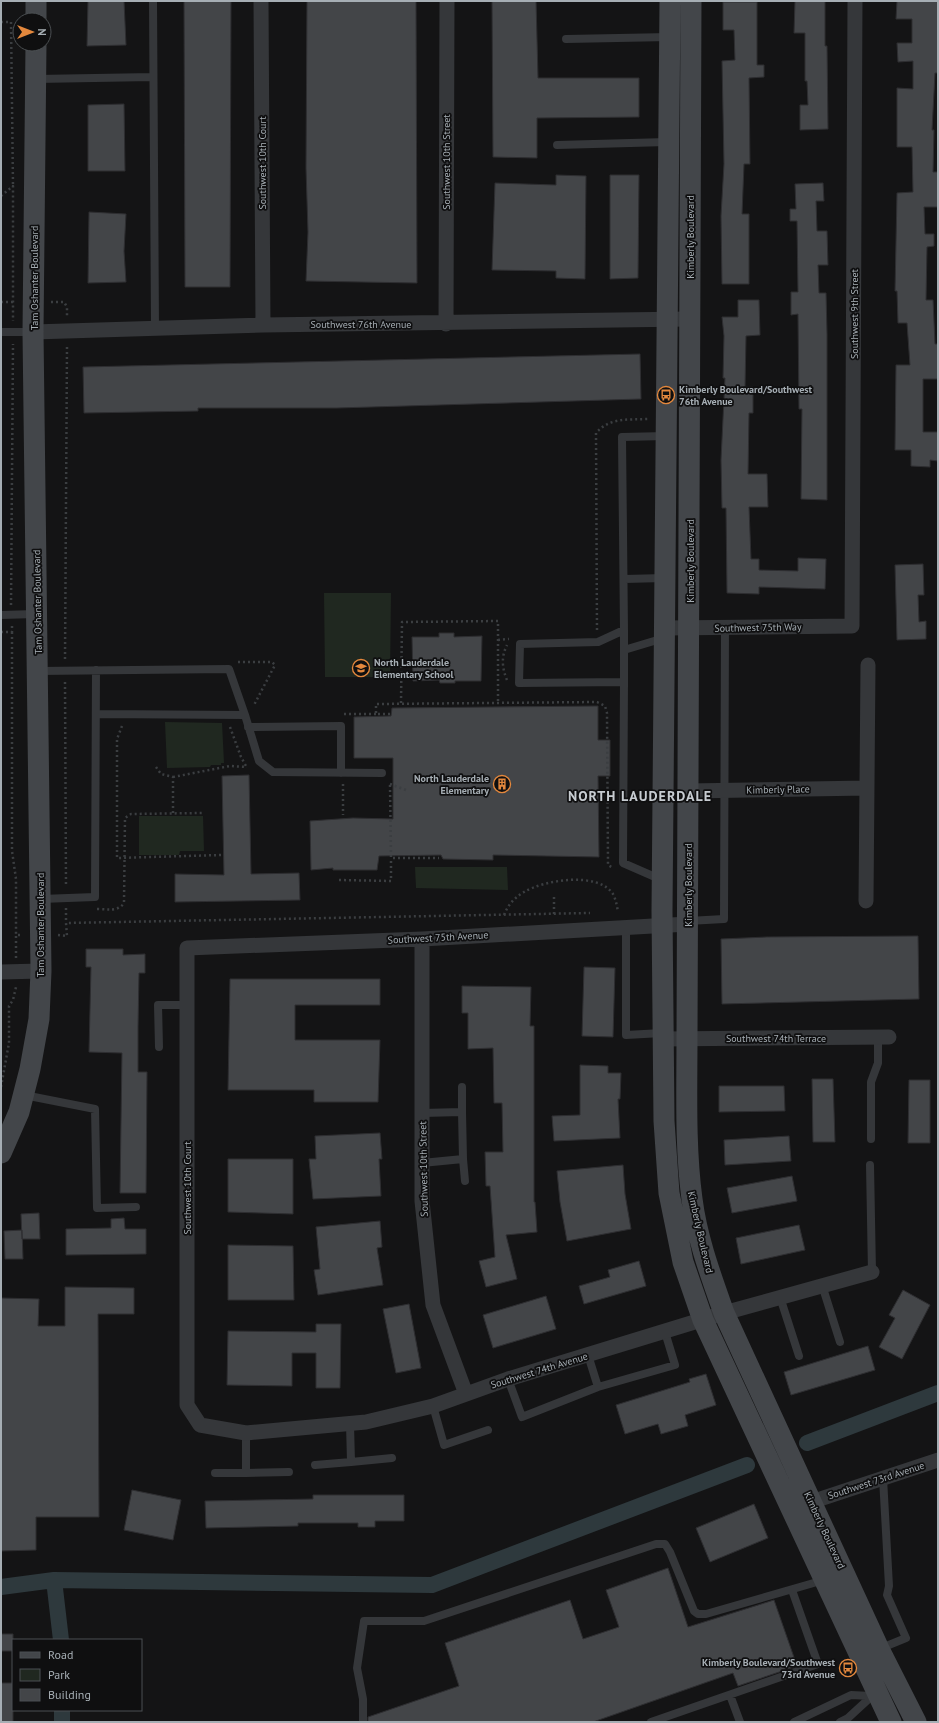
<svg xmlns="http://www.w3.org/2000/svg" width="939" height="1723" viewBox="0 0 939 1723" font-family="'PT Sans',sans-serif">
  <rect width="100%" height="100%" fill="#141415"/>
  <path fill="#202820" d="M324,593H391L390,677H325Z
    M165,722L222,723L224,763H221V765H211L210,767L167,768Z
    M139,816H203L204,851H180L179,855H139Z
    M415,867H507L508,890L416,888Z"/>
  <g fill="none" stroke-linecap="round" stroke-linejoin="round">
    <path stroke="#2e393d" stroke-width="16" d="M807,1443L938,1393
      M54,1580L432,1585L747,1465
      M1,1587L54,1580L61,1640
      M62,1710V1722"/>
  </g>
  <path fill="#434548" stroke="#2e2e31" d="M88,1H124L126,45L87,46Z
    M184,1H231L230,287H185Z
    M307,1H416L417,283L306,281L308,232L306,168Z
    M492,1H536L538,78H639V117L537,118V158L493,157Z
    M795,1H825V46H827L828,129L800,130V105H808L807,81H805V33H794Z
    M897,1H938V73H935L932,130H934L933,172H938V207H924L925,234H934V246L927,247L926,300H933L935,344H938V379H923V432H938V461L930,460V467L911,466V450H895L896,365H910L907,323H898L897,291H895L897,193L913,192L912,147H897V88L913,89V61L898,62L897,43H912V19H896Z
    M723,2H757V65H764V77L749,78L750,164H744L742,214H749V284H722L721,216L724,164L722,61L735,60L734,30H723Z
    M124,104L125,171H88V105Z
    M556,175L586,176L585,279L556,278V271L492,270L495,183L556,185Z
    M610,175H639L638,278L610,279Z
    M823,183L824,201H816L817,231H827L828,265H818L819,293H826L827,334V500L801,499L802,409H799L798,314L791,315V292H798L797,221H790V209H796L795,184Z
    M89,212L126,214L124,251L126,282L88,283Z
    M738,300H759L760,335L746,336L745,387H753V413H749L748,474H767L768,507H749L751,559H759V570L798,571V558L826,559L825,589L759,587V594L727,593L726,508H722L721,460L725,378H723L724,336L722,317H738Z
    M640,354L641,399L337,408H198V411L84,413L83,367Z
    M923,564L924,595H918L919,622L926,621V639L897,640L895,565Z
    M439,633H454V637L482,636L481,681H455V683H440L439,680L413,681L412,637H439Z
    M598,706V740H610V776H598L599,857L493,855V860L443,859L441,855L379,856L377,870H333V868L311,870L310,821L353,818L393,819V758H354V717L391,716L392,708Z
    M249,775L251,874L299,873L300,900L175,902V874L224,875L222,776Z
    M918,936L919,999L722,1004L721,939L767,937Z
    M86,949H123V955L145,954V973H139L138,1027V1072H147L146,1193H120L122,1053L89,1052L91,967H86Z
    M584,967L615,968L613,1037L582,1036Z
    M230,979H380V1005H295V1040H380L378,1102H314V1090H228Z
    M462,986L531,987L530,1026H534V1202H535L537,1232L506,1235L517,1279L486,1287L479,1261L495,1257L490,1186H486L485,1152H503L502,1103H494L493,1048L468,1049V1013H462Z
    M580,1065L608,1066V1073H621L620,1099H618L620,1138L554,1141L552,1116L580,1115Z
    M812,1079H833L835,1142H813Z
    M909,1080H930V1143H908Z
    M719,1086H784L785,1111L719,1112Z
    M380,1133L382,1159H379L381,1196L313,1199L309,1159H316L315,1136Z
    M789,1136L791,1161L725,1165L724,1140Z
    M228,1159H293V1214L228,1212Z
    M623,1165L625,1194L631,1229L567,1241L560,1202L557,1171Z
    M792,1176L797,1201L732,1213L727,1188Z
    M39,1213L40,1239H22L21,1214Z
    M124,1218L125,1229H146V1254L66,1255V1229L111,1228V1219Z
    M380,1221L382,1247L377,1248L383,1285L318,1295L314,1270L320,1269L316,1227Z
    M799,1225L805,1250L741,1264L736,1238Z
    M22,1230L23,1259H5L4,1231Z
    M228,1245L293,1246L294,1300H228Z
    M639,1261L646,1286L584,1304L579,1286L610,1277L608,1270Z
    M65,1287L134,1288V1314H98L99,1517H36V1550L1,1551V1298L39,1299L38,1326H65Z
    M903,1290L930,1305L902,1359L879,1347L895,1318L889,1315Z
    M546,1296L556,1329L493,1348L483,1315Z
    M409,1304L421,1368L396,1373L383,1309Z
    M316,1324H341L340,1388H316V1353H292V1386L227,1385L228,1331L316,1332Z
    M868,1346L875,1370L791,1395L784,1372Z
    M706,1374L716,1405L685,1415L688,1426L661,1434L658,1424L625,1434L616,1405L690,1382L689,1379Z
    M132,1490L181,1500L173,1540L124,1530Z
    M313,1495H404V1521H375V1527H358V1523H298V1526L206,1528L205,1501L313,1499Z
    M754,1504L768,1538L710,1562L696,1528Z
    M668,1568L688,1627L774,1600L797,1666L738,1686L733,1673L593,1722H368V1717L459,1686L445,1643L570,1600L583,1639L619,1627L606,1590Z
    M1,1634H13V1651H1Z
    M1,1683H13V1722H1Z"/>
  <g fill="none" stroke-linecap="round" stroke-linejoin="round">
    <path stroke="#3b3e41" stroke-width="2.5" stroke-dasharray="2 3" stroke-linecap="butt" d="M1,22H11L13,186
      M1,196L13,186V321
      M1,302H16
      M51,302H64L67,307V317
      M11,605L13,344
      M597,630L596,433C610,417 628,420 648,419
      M1,632H12V626
      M12,632V851L16,879V935
      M498,640L509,639
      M65,659L67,346
      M238,662H272L275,665L254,705
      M507,680C502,668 501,657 507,645
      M65,682L66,887
      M401,703L402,622L498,621V703
      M344,714H376
      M390,714H376V704L597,702L605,706L607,713L608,865L613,868
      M122,726L117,739V858L221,855
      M230,727L241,757L246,766
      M156,767L161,774L173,777V813
      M173,777L230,766L247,767
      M343,784V815
      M390,784L406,790
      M390,785L391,858H439
      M339,880L391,881V858
      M554,897V914
      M66,908V923
      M97,909C108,909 118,912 124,903L125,818L131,814L203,813
      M504,915C508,905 514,898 524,892C544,880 598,871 613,894C616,900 617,906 618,912
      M58,935L67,936L66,923L590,913
      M16,958V935H23
      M1,1087L9,1043V1006L13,1000L16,987"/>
    <path stroke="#35373a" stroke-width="8" d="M153,1L155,328
      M566,39L670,37
      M36,79L153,77
      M557,145L667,142
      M1,332H33
      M624,579L665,578
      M1,615L36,614
      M624,650V630
      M38,671L229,669L245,715
      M624,682V650L664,638
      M97,714L245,715L259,761L273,772L382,773
      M248,727L341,726V773
      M662,880L623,863L624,682L519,683L520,644L598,642L624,630L622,437L666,436
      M41,899L95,897L96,670
      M688,921L724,919L725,627
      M626,928V1035L662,1033
      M159,1047L158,1005H188
      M462,1087V1112
      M24,1095L95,1109L97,1208L136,1207
      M422,1113L462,1112L463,1159L422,1163
      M871,1139V1082L878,1063V1037
      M463,1159L465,1181
      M870,1165L872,1272
      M822,1285L840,1342
      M780,1297L799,1356
      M588,1355L598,1387
      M508,1379L522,1417L598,1387L675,1365L665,1332
      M433,1406L444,1445L488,1430
      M350,1424L351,1462L392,1458
      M246,1433V1473L289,1472
      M315,1465L351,1462
      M215,1473H246
      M879,1649L906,1638L887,1595L889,1586L883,1478
      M730,1695L740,1722
      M363,1722V1699L357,1668L364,1621H424L656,1544H665L670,1552L694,1611L698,1614H706L824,1580
      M651,1722L818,1664L792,1590
      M794,1722L851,1695L871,1696
      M840,1722L848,1718L873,1695"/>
    <path stroke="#35373a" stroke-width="15" d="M261,1L263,325
      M446,324L447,1
      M33,332L263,325L689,319
      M665,628L852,626L855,1
      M688,791L867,788
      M866,901L868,665
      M688,924L422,939L187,948V1405L200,1425L246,1433L366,1422L433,1406L508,1379L724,1313L872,1272
      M422,939V1201L433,1305L466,1394
      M1,972L41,971
      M663,1039L889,1037
      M802,1505L938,1460"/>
    <path stroke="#43464a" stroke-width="21" d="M670,1L662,911L664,1121L669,1193L683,1262L703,1320L891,1722
      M691,1L687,1038C687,1092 685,1147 692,1199C697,1239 711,1276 724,1313L879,1649L916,1722
      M36,20V1
      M1,1153L19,1112L30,1069L39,1019L41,971L33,332L36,44"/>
  </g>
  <defs>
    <g id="bus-ring" transform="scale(0.9)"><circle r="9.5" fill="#0f0f10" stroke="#e4883d" stroke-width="1.5"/><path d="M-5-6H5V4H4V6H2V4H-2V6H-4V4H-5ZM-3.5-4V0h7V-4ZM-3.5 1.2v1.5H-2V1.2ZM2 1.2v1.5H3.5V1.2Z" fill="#e4883d"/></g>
    <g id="school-ring" transform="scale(0.9)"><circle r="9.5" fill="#0f0f10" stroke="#e4883d" stroke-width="1.5"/><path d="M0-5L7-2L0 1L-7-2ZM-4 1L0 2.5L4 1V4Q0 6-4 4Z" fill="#e4883d"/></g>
    <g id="building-ring" transform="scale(0.9)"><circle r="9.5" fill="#0f0f10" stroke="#e4883d" stroke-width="1.5"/><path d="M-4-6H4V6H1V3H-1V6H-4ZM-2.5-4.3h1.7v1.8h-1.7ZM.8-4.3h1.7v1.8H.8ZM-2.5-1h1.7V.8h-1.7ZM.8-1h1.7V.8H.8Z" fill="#e4883d"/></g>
  </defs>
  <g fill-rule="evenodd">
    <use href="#bus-ring" x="666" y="395"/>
    <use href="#school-ring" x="361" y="668"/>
    <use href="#building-ring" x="502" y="784"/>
    <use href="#bus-ring" x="848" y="1668"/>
  </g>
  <g text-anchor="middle" stroke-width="3.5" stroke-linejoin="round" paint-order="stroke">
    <g font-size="10" fill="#a6aeb4" stroke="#0f0f10">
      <text transform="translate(446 162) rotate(-90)" y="4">Southwest 10th Street</text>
      <text transform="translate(262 163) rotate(-90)" y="4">Southwest 10th Court</text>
      <text transform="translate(690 237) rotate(-90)" y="4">Kimberly Boulevard</text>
      <text transform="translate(34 278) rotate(-90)" y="4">Tam Oshanter Boulevard</text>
      <text transform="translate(854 314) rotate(-90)" y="4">Southwest 9th Street</text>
      <text x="361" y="328">Southwest 76th Avenue</text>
      <text transform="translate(690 561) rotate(-90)" y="4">Kimberly Boulevard</text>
      <text transform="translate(37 602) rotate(-91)" y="4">Tam Oshanter Boulevard</text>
      <text transform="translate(758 627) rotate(-1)" y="4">Southwest 75th Way</text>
      <text transform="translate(778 789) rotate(-1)" y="4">Kimberly Place</text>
      <text transform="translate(688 885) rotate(-90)" y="4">Kimberly Boulevard</text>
      <text transform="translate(40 925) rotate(-90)" y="4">Tam Oshanter Boulevard</text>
      <text transform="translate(438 937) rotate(-3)" y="4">Southwest 75th Avenue</text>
      <text x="776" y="1042">Southwest 74th Terrace</text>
      <text transform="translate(423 1169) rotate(-91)" y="4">Southwest 10th Street</text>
      <text transform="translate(187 1188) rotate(-90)" y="4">Southwest 10th Court</text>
      <text transform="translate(701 1232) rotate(77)" y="4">Kimberly Boulevard</text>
      <text transform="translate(539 1370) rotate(-17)" y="4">Southwest 74th Avenue</text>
      <text transform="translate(876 1480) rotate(-18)" y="4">Southwest 73rd Avenue</text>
      <text transform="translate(825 1530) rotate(65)" y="4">Kimberly Boulevard</text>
    </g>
    <g font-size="10" font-weight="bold" fill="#a6aeb4" stroke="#0f0f10" text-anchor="start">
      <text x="679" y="393">Kimberly Boulevard/Southwest<tspan x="679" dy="12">76th Avenue</tspan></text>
      <text x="374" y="666">North Lauderdale<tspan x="374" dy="12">Elementary School</tspan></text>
      <text x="489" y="782" text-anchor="end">North Lauderdale<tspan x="489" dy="12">Elementary</tspan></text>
      <text x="835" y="1666" text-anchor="end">Kimberly Boulevard/Southwest<tspan x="835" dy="12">73rd Avenue</tspan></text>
    </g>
    <g font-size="14" font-weight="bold" letter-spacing="1" fill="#c7ccd1" stroke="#0f0f10">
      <text x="640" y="801">NORTH LAUDERDALE</text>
    </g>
  </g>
  <rect width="939" height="1723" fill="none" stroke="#a6aeb4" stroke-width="4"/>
  <rect x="12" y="1639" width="130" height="72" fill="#0f0f10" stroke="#4b4f52"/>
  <rect x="20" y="1652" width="20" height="6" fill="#43464a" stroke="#4b4f52"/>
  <text x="48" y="1659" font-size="12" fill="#a6aeb4">Road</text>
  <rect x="20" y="1669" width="20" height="12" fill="#202820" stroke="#4b4f52"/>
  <text x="48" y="1679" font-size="12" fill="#a6aeb4">Park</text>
  <rect x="20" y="1689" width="20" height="12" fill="#434548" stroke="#4b4f52"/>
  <text x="48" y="1699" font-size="12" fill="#a6aeb4">Building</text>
  <g transform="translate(32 32) rotate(90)"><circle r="19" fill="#0f0f10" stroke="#4b4f52"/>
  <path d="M0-3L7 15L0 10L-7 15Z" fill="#e4883d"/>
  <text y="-6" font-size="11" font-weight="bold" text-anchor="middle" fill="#a6aeb4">N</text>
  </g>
</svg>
